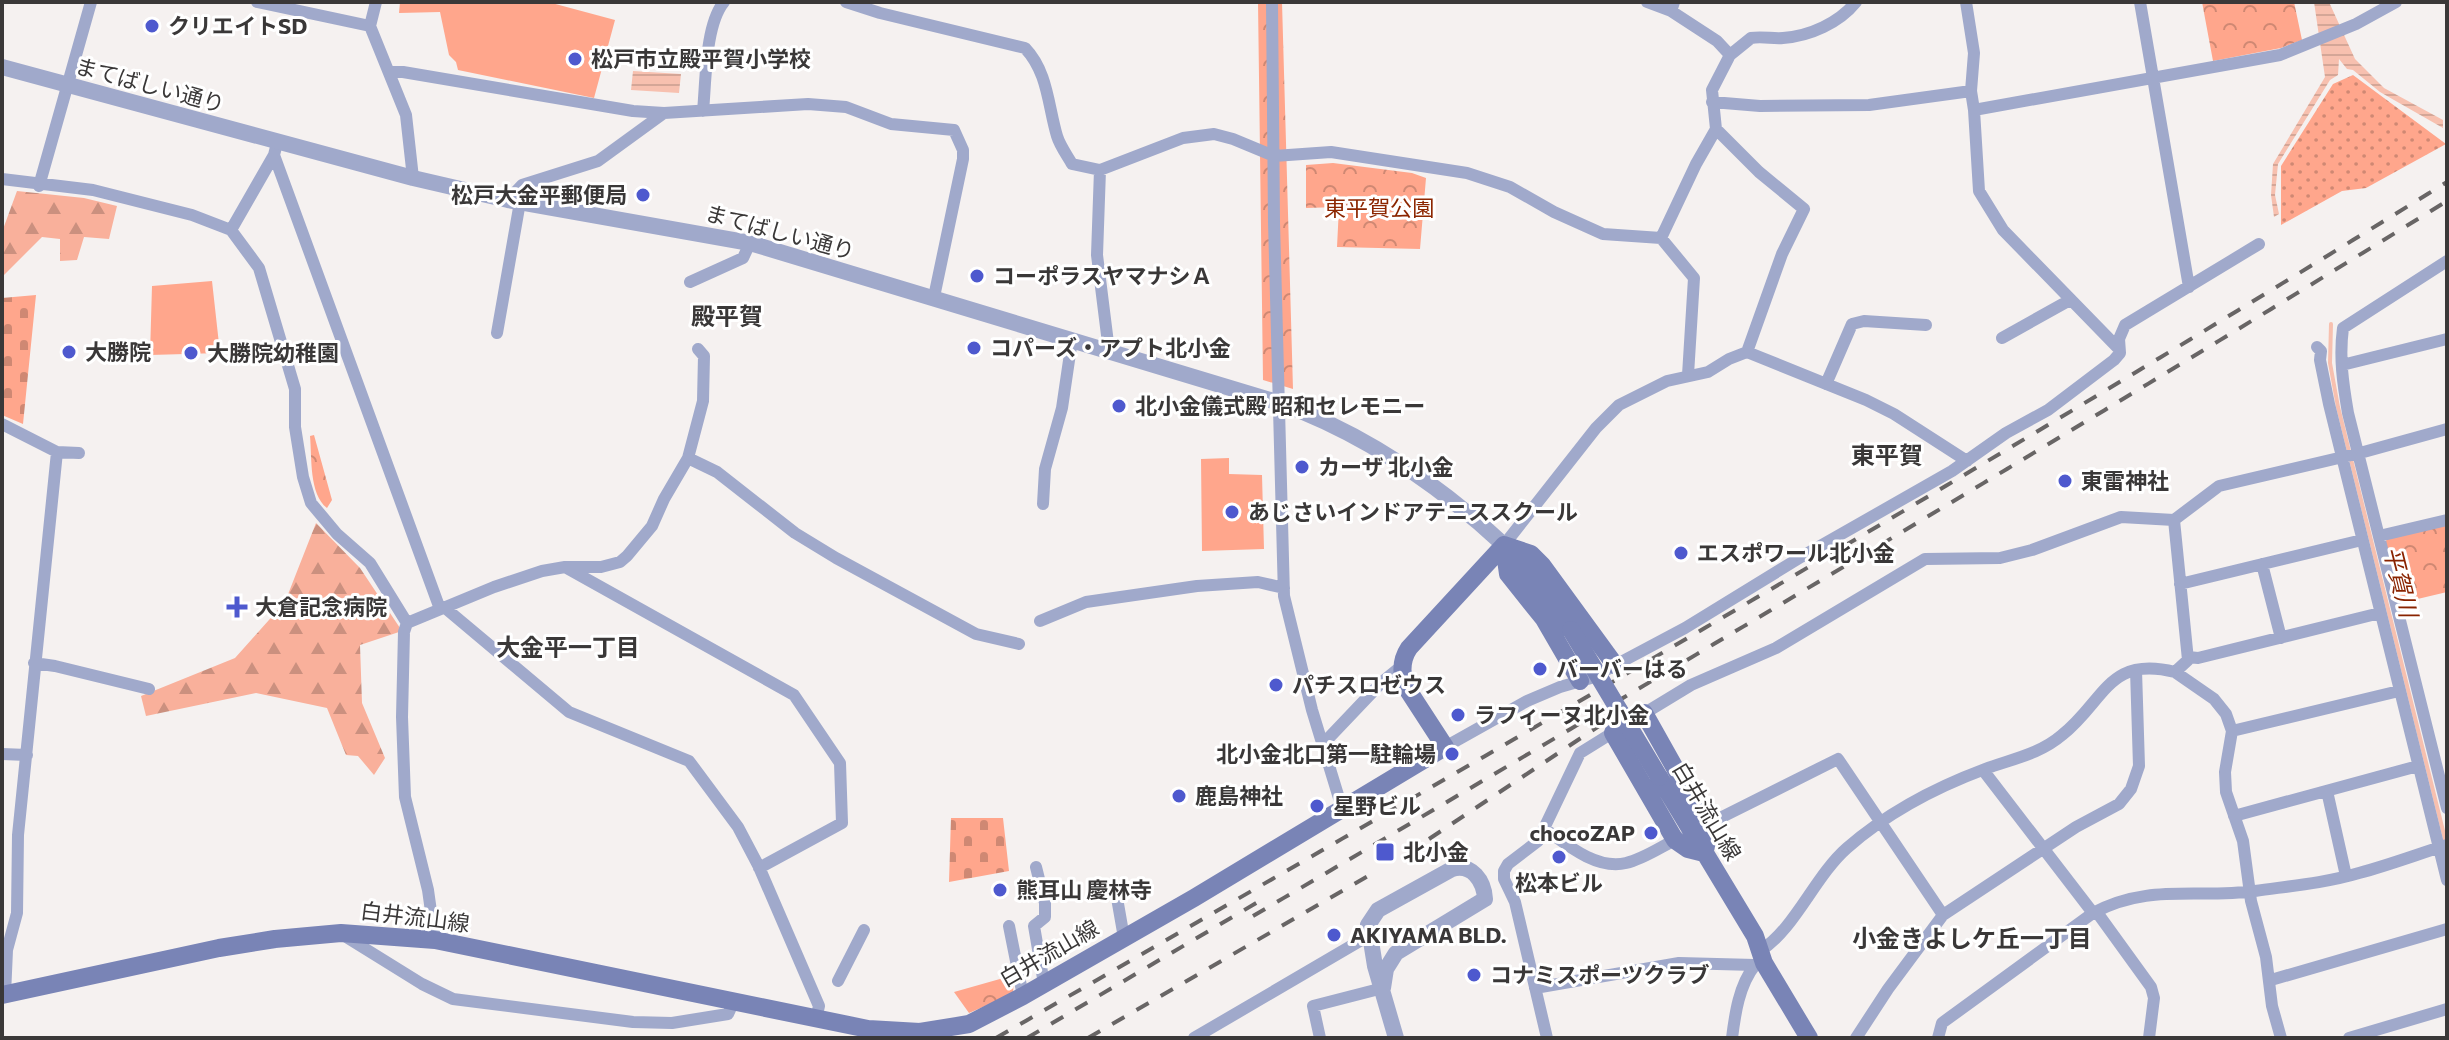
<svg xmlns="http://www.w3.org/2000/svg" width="2449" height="1040" viewBox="0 0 2449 1040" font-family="Commissioner,'Noto Sans JP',sans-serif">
  <defs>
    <pattern id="grass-dots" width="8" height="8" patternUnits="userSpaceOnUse" patternTransform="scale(2)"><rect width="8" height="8" fill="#ffa68c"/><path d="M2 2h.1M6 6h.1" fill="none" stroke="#cf8873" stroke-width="1.8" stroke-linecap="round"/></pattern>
    <pattern id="forest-firs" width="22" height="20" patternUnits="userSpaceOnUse" patternTransform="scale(2)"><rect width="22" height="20" fill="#f9b09b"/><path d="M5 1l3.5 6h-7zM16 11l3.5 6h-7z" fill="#cb907f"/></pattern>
    <pattern id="cemetery-stones" width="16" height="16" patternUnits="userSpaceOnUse" patternTransform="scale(2)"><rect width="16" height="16" fill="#ffa68c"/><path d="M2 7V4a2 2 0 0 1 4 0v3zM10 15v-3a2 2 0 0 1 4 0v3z" fill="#cf8873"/></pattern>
    <pattern id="park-crowns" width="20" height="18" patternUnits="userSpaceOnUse" patternTransform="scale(2)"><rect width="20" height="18" fill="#ffa68c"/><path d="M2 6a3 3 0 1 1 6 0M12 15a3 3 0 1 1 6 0" fill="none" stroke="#cf8873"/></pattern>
    <pattern id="water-rules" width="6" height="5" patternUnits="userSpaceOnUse" patternTransform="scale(2)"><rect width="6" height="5" fill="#f7c0af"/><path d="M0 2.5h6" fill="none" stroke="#d4a697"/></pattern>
  </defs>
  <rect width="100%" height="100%" fill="#f5f1f0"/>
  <path fill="url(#grass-dots)" d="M2353,75L2446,144L2366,188L2342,191L2281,225V166L2333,84Z"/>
  <path fill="url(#forest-firs)" d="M17,191L84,198L117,206L109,239L84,237L77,260L60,261V239L42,237L2,277V232Z
    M316,523L360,568L402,631L360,645L362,703L385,758L374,775L358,756L346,755L327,708L256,693L146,716L141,696L235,658L285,602Z"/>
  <path fill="url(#cemetery-stones)" d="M36,295L23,424L2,415V298Z
    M951,818H1003L1009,871L949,882Z"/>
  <path fill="url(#park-crowns)" d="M1258,2H1282L1293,389L1263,380Z
    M2202,2H2294L2302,40L2281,48L2213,61Z
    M1333,163L1412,173L1426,178L1420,249L1337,247L1339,207L1306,208V165Z
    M314,435L332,500L327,508C309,494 312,458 310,436Z
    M2447,524V592L2405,602L2399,598L2385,543L2388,537Z
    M1014,975L1013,994L969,1013L954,992Z"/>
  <path fill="#ffa68c" d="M400,2H548L615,20L594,98L458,70L456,62L449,55L440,12L399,13Z
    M212,281L220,353L150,355L152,286Z
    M1229,458V474L1262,475L1264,549L1202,551L1201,459Z"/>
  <path fill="url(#water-rules)" d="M2314,2H2329L2355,59L2384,88L2443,120V128L2380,92L2353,70L2347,69L2339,59L2338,75L2330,80L2278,164L2275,195L2279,214L2274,217L2271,195L2273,164L2325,77Z
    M633,71L681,74L679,93L631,90Z"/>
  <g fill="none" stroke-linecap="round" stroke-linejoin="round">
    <path stroke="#f7c0af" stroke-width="4" d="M2331,324L2330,363L2338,407L2446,843"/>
    <path stroke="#a0a9cb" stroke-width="12" d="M257,2L370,26
      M376,2L370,26L406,115L413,178
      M846,2L880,13L1025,48C1048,72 1048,106 1057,136C1060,146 1067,155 1072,164L1100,170L1183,138L1214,134L1233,139L1274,156L1331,152L1467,173L1510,187L1554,212L1603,234L1661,238L1694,278L1688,375
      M1272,2L1274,222L1284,596L1312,710L1342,808
      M1647,2L1671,11L1674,2
      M1966,2L1974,53L1971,91L1974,110L1979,191L2003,230L2119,349
      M2140,2L2189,287
      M1671,11L1717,41L1730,55
      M390,72H403L633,111L664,113L808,104L846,107L891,124L954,130L963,150V159L934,297
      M1712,102L1760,106L1869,105L1971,91
      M1974,110L2280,55L2356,24L2396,2
      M703,111C706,81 705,25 724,2
      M277,143L274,155L440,609
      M1100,170L1097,255L1109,351
      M2,179L93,190L192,215L231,230L259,268L295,389V427L303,477L311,503L337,534L370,563L407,623L404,632L402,717L405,797L428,890L435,940
      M39,186L91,2
      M508,200L522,185L598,161L664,113
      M231,230L274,155
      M1661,238L1696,164L1716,129
      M2447,261L2343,328C2339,357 2343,384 2348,413L2447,808
      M690,282L743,258L750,243
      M497,333L520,202
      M2002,338L2070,300
      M2317,347L2321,351L2320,360L2329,404L2447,880
      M1747,352L1866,400L1894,414L1967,461
      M2342,365L2447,339
      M1826,384L1852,324L1864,321L1926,325
      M2,424L57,452L79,453
      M688,458L717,472L795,533L836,558L976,634L1019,644
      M1043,504L1045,469L1062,408L1072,340
      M2379,536L2447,520
      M1504,545L1596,428L1619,405L1667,381L1708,372L1729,359L1747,352L1782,254L1804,209L1759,172L1716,129L1712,90L1730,55L1751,38C1762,36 1773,39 1783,38C1810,36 1839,23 1856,2
      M2262,564L2281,638
      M565,567L794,695L840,763L842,823L759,868
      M2180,584L2362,540
      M444,607L569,712L689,761L738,827L759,867L819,1006L816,1019
      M1040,621L1086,602L1197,586L1258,582L1284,588
      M407,623L494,587L542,571L565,567H601L620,562L627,556L652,526L664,499L688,458L703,401L704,356L698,349
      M2188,657L2198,658L2380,613
      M34,663L55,666L149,689
      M2175,672L2214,699L2226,714L2232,731L2225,772L2226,792L2243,841L2251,901L2266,957L2272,1006L2281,1038
      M1640,716L1691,685L1776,648L1925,559L2000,558L2032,550L2121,517L2174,520L2219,486L2360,453L2447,429
      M2232,731L2399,691
      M1323,744L1381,683L1403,665
      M1445,747L1527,701L1560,687L1591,678L1685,628L1801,557L1952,471L2006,433L2048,410L2114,360L2120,353L2119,339L2125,325L2259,244
      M2,754L27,755
      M1983,770L2093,913
      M2327,791L2346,876
      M2234,816L2418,766
      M1702,827L1838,759L1943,915
      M1545,829C1567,845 1597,870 1626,863C1644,859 1662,846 1679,838
      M1036,867L1045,903V917L1034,926L1044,984
      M1117,898L1124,938
      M2096,911L2151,987L2154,998L2149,1038
      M1009,926L1023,996
      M343,935L422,984L453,999L633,1022L672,1023L728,1014L734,1001
      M1761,950C1794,930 1815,876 1847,848C1888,812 1934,788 1985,769C2012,759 2040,754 2062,735C2105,701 2108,655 2175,672L2188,660L2174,520
      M2271,980L2447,929
      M838,981L864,930
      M1535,988L1679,963L1755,965L1764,963
      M5,995L7,950L17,913L18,835L57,452
      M1194,1038L1370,935
      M1320,1038L1313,1006L1383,988
      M1547,1038L1515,902L1504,879V871L1508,864L1538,841L1580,753L1617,730
      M1732,1038C1735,1014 1739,985 1755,965
      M1856,1038L1888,989L1943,915L2076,827L2119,804L2131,789L2139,766L2136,670
      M1938,1038L1942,1023L2093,913C2149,883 2196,899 2255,891C2290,886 2325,883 2359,873C2389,865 2418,854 2447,845
      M2349,1038L2447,1009"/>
    <path stroke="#a0a9cb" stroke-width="16" d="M2,67L413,178L508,200L750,243L1280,403C1365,434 1438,484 1504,545
      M1383,988L1386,969L1396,953L1485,899C1484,881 1472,863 1452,869L1378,910L1368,925L1370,935L1375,966L1396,1038"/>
    <path stroke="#7984b6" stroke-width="18" d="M1504,545L1531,554L1542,565L1615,665
      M1504,545L1508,574L1544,619L1580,681
      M1506,547L1545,594L1571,630
      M1613,733L1675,840L1688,849L1704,853L1709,836L1707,825L1644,713
      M1659,777L1755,936L1764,963L1809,1038
      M2,995L219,948L275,939L341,933L435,940L868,1029L920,1032L969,1024L1023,996L1194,898L1445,747L1406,687C1401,674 1401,660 1409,648L1504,545"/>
    <path stroke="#686565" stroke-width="4" stroke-dasharray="14 14" stroke-linecap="butt" d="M1429,839L1629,706
      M1253,916C1653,681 2052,445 2447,201
      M996,1038C1483,758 1970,478 2447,182
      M1027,1038L1263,899
      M1088,1038L1375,872"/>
    <path stroke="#7984b6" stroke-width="18" d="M1571,630L1659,777"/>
  </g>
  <g fill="#4e59ce" stroke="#fff" stroke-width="3">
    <circle cx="152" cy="26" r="8"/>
    <circle cx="575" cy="59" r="8"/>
    <circle cx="643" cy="195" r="8"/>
    <circle cx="977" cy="276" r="8"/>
    <circle cx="974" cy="348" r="8"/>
    <circle cx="69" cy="352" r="8"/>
    <circle cx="191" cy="353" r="8"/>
    <circle cx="1119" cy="406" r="8"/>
    <circle cx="1302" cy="467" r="8"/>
    <circle cx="2065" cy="481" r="8"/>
    <circle cx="1232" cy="512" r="8"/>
    <circle cx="1681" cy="553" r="8"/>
    <path d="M233 595h8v8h8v8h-8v8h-8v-8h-8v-8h8z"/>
    <circle cx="1540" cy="669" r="8"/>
    <circle cx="1276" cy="685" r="8"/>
    <circle cx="1458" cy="715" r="8"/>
    <circle cx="1452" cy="754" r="8"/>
    <circle cx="1179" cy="796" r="8"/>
    <circle cx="1317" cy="806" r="8"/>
    <circle cx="1651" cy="833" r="8"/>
    <rect x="1375" y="842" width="20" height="20" rx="4"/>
    <circle cx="1559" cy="857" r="8"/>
    <circle cx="1000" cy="890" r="8"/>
    <circle cx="1334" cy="935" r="8"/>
    <circle cx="1474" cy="975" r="8"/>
  </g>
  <g text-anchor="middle" stroke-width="6" stroke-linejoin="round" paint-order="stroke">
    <g font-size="22" font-weight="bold" fill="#3a3838" stroke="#fff" text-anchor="start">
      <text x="168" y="34">クリエイトSD</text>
      <text x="591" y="67">松戸市立殿平賀小学校</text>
      <text x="627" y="203" text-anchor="end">松戸大金平郵便局</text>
      <text x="993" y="284">コーポラスヤマナシＡ</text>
      <text x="990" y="356">コパーズ・アプト北小金</text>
      <text x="85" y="360">大勝院</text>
      <text x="207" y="361">大勝院幼稚園</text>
      <text x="1135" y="414">北小金儀式殿 昭和セレモニー</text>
      <text x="1318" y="475">カーザ 北小金</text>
      <text x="2081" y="489">東雷神社</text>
      <text x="1248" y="520">あじさいインドアテニススクール</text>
      <text x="1697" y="561">エスポワール北小金</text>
      <text x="255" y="615">大倉記念病院</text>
      <text x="1556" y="677">バーバーはる</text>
      <text x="1292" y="693">パチスロゼウス</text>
      <text x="1474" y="723">ラフィーヌ北小金</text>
      <text x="1436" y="762" text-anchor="end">北小金北口第一駐輪場</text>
      <text x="1195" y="804">鹿島神社</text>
      <text x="1333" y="814">星野ビル</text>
      <text x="1635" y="841" text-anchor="end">chocoZAP</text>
      <text x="1403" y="860">北小金</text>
      <text x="1559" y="891" text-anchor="middle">松本ビル</text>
      <text x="1016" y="898">熊耳山 慶林寺</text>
      <text x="1350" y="943">AKIYAMA BLD.</text>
      <text x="1490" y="983">コナミスポーツクラブ</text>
    </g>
    <g font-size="22" fill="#3a3838" stroke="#fff">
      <text transform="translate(150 85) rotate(15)" y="8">まてばしい通り</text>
      <text transform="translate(780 232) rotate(15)" y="8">まてばしい通り</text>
      <text transform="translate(1707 811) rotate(59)" y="8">白井流山線</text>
      <text transform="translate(415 917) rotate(7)" y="8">白井流山線</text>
      <text transform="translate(1049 953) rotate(-30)" y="8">白井流山線</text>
    </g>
    <g font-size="22" fill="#8c2601" stroke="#fff">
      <text x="1379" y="216">東平賀公園</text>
    </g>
    <g font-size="24" font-weight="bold" fill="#3a3838" stroke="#fff">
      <text x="727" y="325">殿平賀</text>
      <text x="1887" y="464">東平賀</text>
      <text x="568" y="656">大金平一丁目</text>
      <text x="1972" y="947">小金きよしケ丘一丁目</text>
    </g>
    <g font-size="24" font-style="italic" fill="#892300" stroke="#fff">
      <text transform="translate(2400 582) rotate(76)" y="8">平賀川</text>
    </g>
  </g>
  <rect width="2449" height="1040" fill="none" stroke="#3a3838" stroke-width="8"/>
</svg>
